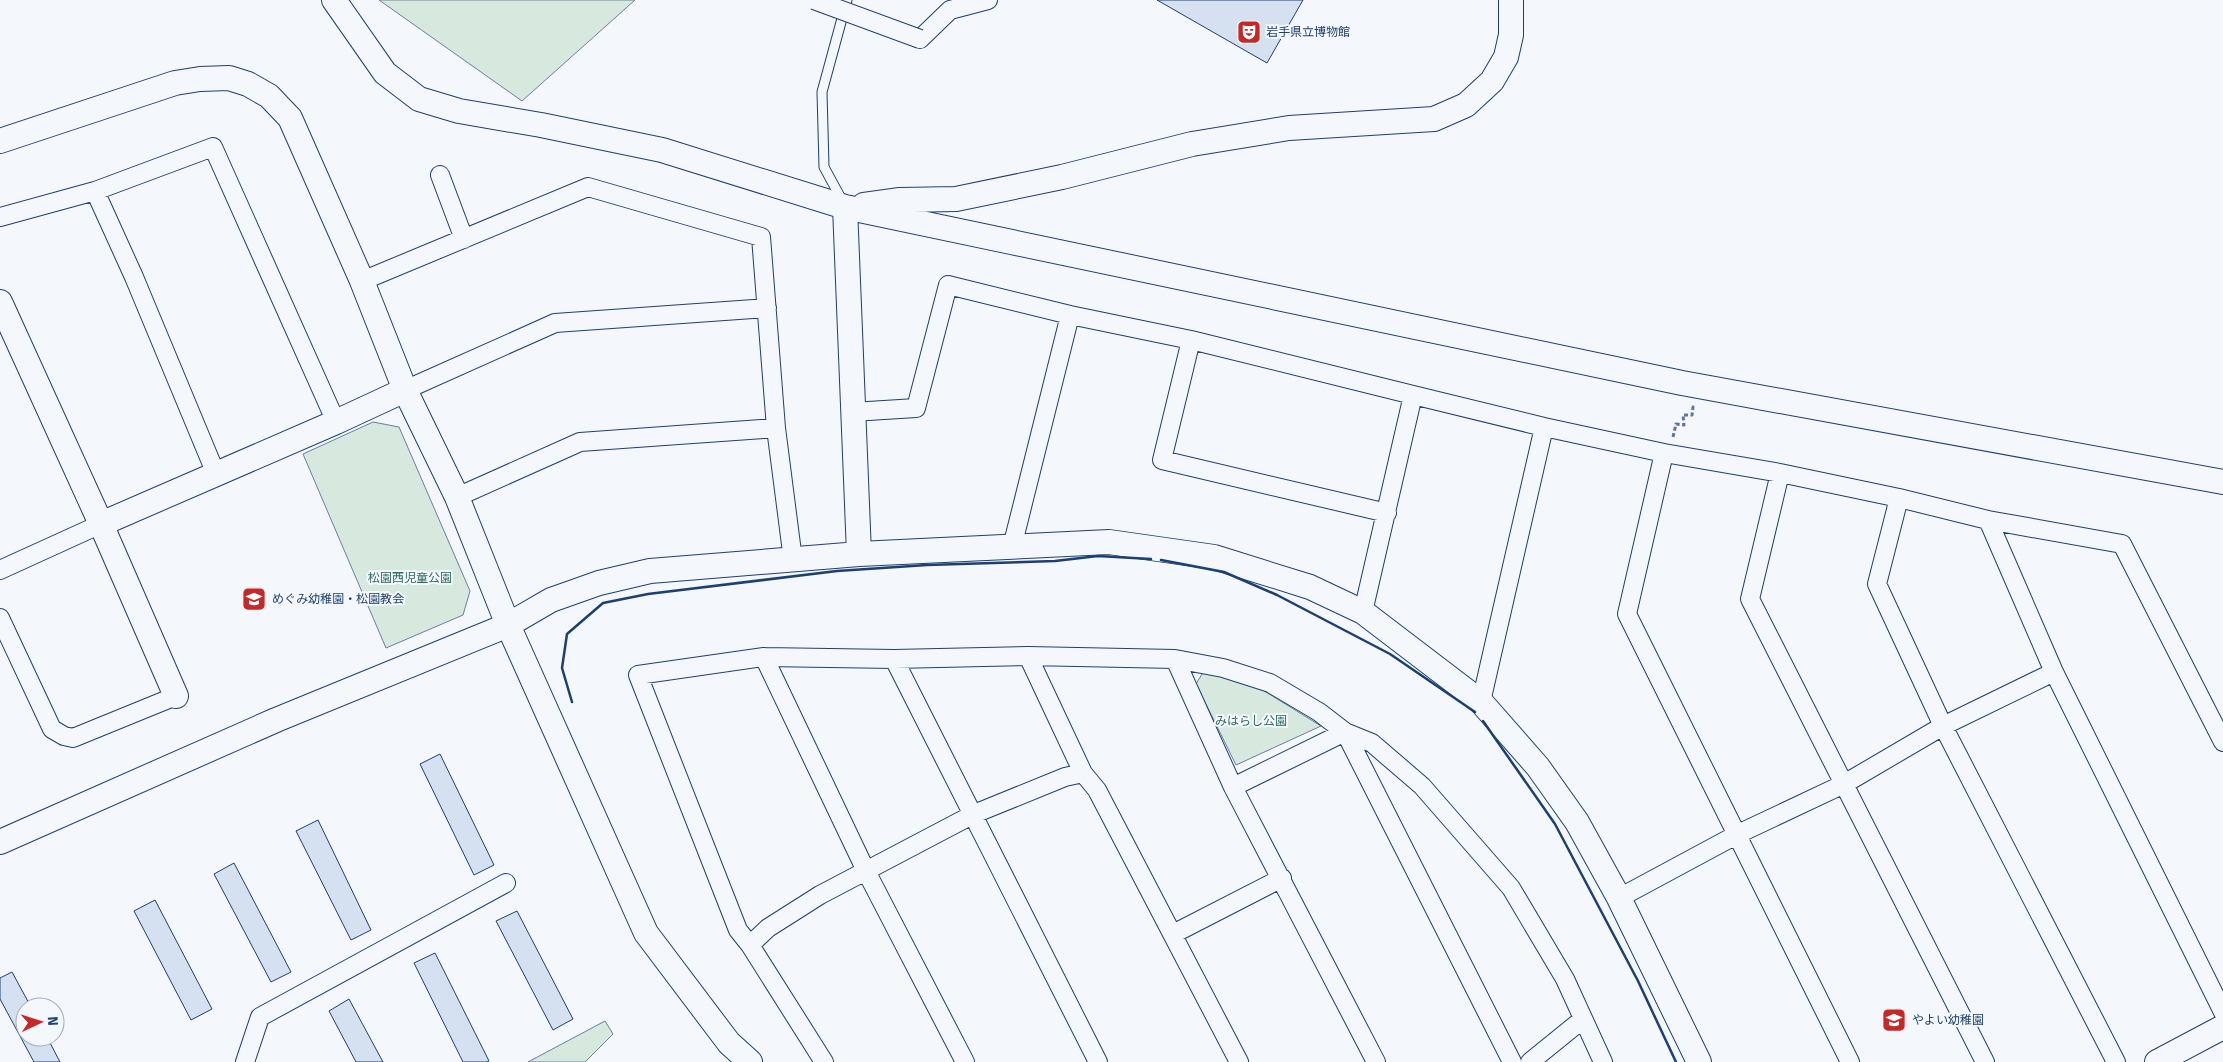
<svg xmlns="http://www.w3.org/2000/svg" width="2223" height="1062" viewBox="0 0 2223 1062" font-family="'Fira Sans','Noto Sans JP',sans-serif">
  <rect width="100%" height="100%" fill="#f4f7fb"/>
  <path fill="#d7e8df" stroke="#687fa3" d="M379,0H635L522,101Z
    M373,422L399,427L470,591L463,615L386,648L303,454Z
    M1205,669L1261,689L1321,726L1236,765L1196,684Z
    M605,1021L613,1034L585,1062H528Z"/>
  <path fill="#d5e0f0" stroke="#1d3f73" d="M1157,0H1303L1267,63Z
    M440,754L494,865L474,875L420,764Z
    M318,820L371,930L351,940L296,831Z
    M234,863L291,972L271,982L214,874Z
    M155,900L212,1009L191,1020L134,911Z
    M517,911L573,1019L553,1030L496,921Z
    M435,953L489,1061L486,1062H463L414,963Z
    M12,972L31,1007H25V1037H47L60,1062H34L0,999V978Z
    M349,999L383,1062H356L329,1011Z"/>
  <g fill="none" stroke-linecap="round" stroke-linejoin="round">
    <g stroke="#1d3f73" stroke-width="11">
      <path id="lane" d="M843,202L824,167L822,92L847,0"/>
    </g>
    <g stroke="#1d3f73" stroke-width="20">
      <path id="street" d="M920,39L950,10L988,0
        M440,175L464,239
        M95,191L134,277L216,474
        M0,217L95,191L213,147L336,422
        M362,281L588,187L761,237L776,428L580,442L457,497
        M1070,315L1191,340
        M405,390L555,323L767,308
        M1413,395L1544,427
        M852,412L916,408L948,285L1070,315L1012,547
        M776,428L793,560
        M1664,453L1780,473
        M1899,498L1988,520
        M0,570L101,524
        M1363,612L1413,395L1191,340L1162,460L1387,513
        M0,618L52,729L64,736L73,738L176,696
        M1028,656L1175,659L1223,668L1270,683L1319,712L1345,732L1372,743L1422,786L1511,888L1565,979L1603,1062
        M764,657L894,659
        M1175,659L1233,787L1376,1062
        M1481,702L1544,427L1664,453L1627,614L1850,1062
        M2223,742L2122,544L1988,520L2054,672L2223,1012
        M1083,773L1028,656L894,659L1098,1062
        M1233,787L1345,732L1512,1062
        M1619,898L1738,834L1844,784L1943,726L2054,672
        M1173,934L1282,878
        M750,945L738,930L638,675L764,657L866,871L965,1062
        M245,1062L260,1017L506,883
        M824,1062L750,945L768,928L820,895L974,814L1065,777L1083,773L1097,790L1239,1062
        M1530,1062L1583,1019
        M1985,1062L1750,599L1780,473L1899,498L1877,584L1943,726L2116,1062"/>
    </g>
    <g stroke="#1d3f73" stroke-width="26">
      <path id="secondary" d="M334,0L385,73L419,99L459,111L541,125L662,150L845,207L1682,383L2223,482
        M0,141L175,83L200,79L229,78L248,84L269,96L290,118L362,281L405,390L457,497L508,625L646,933L729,1043L750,1062
        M864,205L900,200L956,199L1062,177L1192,144L1289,128L1434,119L1466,105L1492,81L1506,57L1511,35V0
        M845,207L859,554
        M0,302L101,524L176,696
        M101,524L336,422L405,390
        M0,842L276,720L508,625L551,600L599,583L650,571L859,554L1109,542L1214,557L1310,587L1363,612L1481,702L1538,767L1577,822L1619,898L1699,1062
        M2157,1062L2223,1027"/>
    </g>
    <path stroke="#5e769c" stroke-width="3" stroke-dasharray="4 2.5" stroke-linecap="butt" d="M1673,437L1676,424L1684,425L1683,415H1692L1693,407H1690"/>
    <use href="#lane" stroke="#f4f7fb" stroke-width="9"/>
    <use href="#street" stroke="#f4f7fb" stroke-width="18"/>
    <use href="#secondary" stroke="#f4f7fb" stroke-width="24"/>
    <g stroke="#1d3f73" stroke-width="20" stroke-linecap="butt">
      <path id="street-bridge" d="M814,0L920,39"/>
    </g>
    <use href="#street-bridge" stroke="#f4f7fb" stroke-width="18"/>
    <path stroke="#1d3f73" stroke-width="2.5" d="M1161,560L1224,572L1277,595L1390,654L1475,712
      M572,702L562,668L567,634L603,603L648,594L837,571L927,565L1055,561L1098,556L1151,559
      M1483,721L1555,824L1638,981L1676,1062"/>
  </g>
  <defs>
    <g id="theatre-square" transform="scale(1.25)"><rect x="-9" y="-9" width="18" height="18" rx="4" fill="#c62828" stroke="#f4f7fb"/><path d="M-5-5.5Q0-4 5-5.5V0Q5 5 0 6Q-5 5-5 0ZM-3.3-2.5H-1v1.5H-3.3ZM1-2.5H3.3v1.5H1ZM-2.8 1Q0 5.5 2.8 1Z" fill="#fff"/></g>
    <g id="school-square" transform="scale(1.25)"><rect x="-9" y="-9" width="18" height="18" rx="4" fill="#c62828" stroke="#f4f7fb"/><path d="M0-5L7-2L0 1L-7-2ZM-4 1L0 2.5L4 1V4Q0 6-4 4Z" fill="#fff"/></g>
  </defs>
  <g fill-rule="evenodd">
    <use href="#theatre-square" x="1249" y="32"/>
    <use href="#school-square" x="254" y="599"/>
    <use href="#school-square" x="1894" y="1020"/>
  </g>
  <g text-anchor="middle" stroke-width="4" stroke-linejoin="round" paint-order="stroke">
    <g font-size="12" fill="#1d3f73" stroke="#f4f7fb" text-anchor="start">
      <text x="1266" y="36">岩手県立博物館</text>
      <text x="272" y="603">めぐみ幼稚園・松園教会</text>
      <text x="1912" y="1024">やよい幼稚園</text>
    </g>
    <g font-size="12" fill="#2c6c60" stroke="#f4f7fb">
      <text x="410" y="582">松園西児童公園</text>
      <text x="1251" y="725">みはらし公園</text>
    </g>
  </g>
  <g transform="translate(40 1022) rotate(86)"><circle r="24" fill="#f4f7fb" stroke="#9eadc5"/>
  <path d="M0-4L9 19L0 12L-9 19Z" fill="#c62828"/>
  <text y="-8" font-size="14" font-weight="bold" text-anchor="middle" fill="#1d3f73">N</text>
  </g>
</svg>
